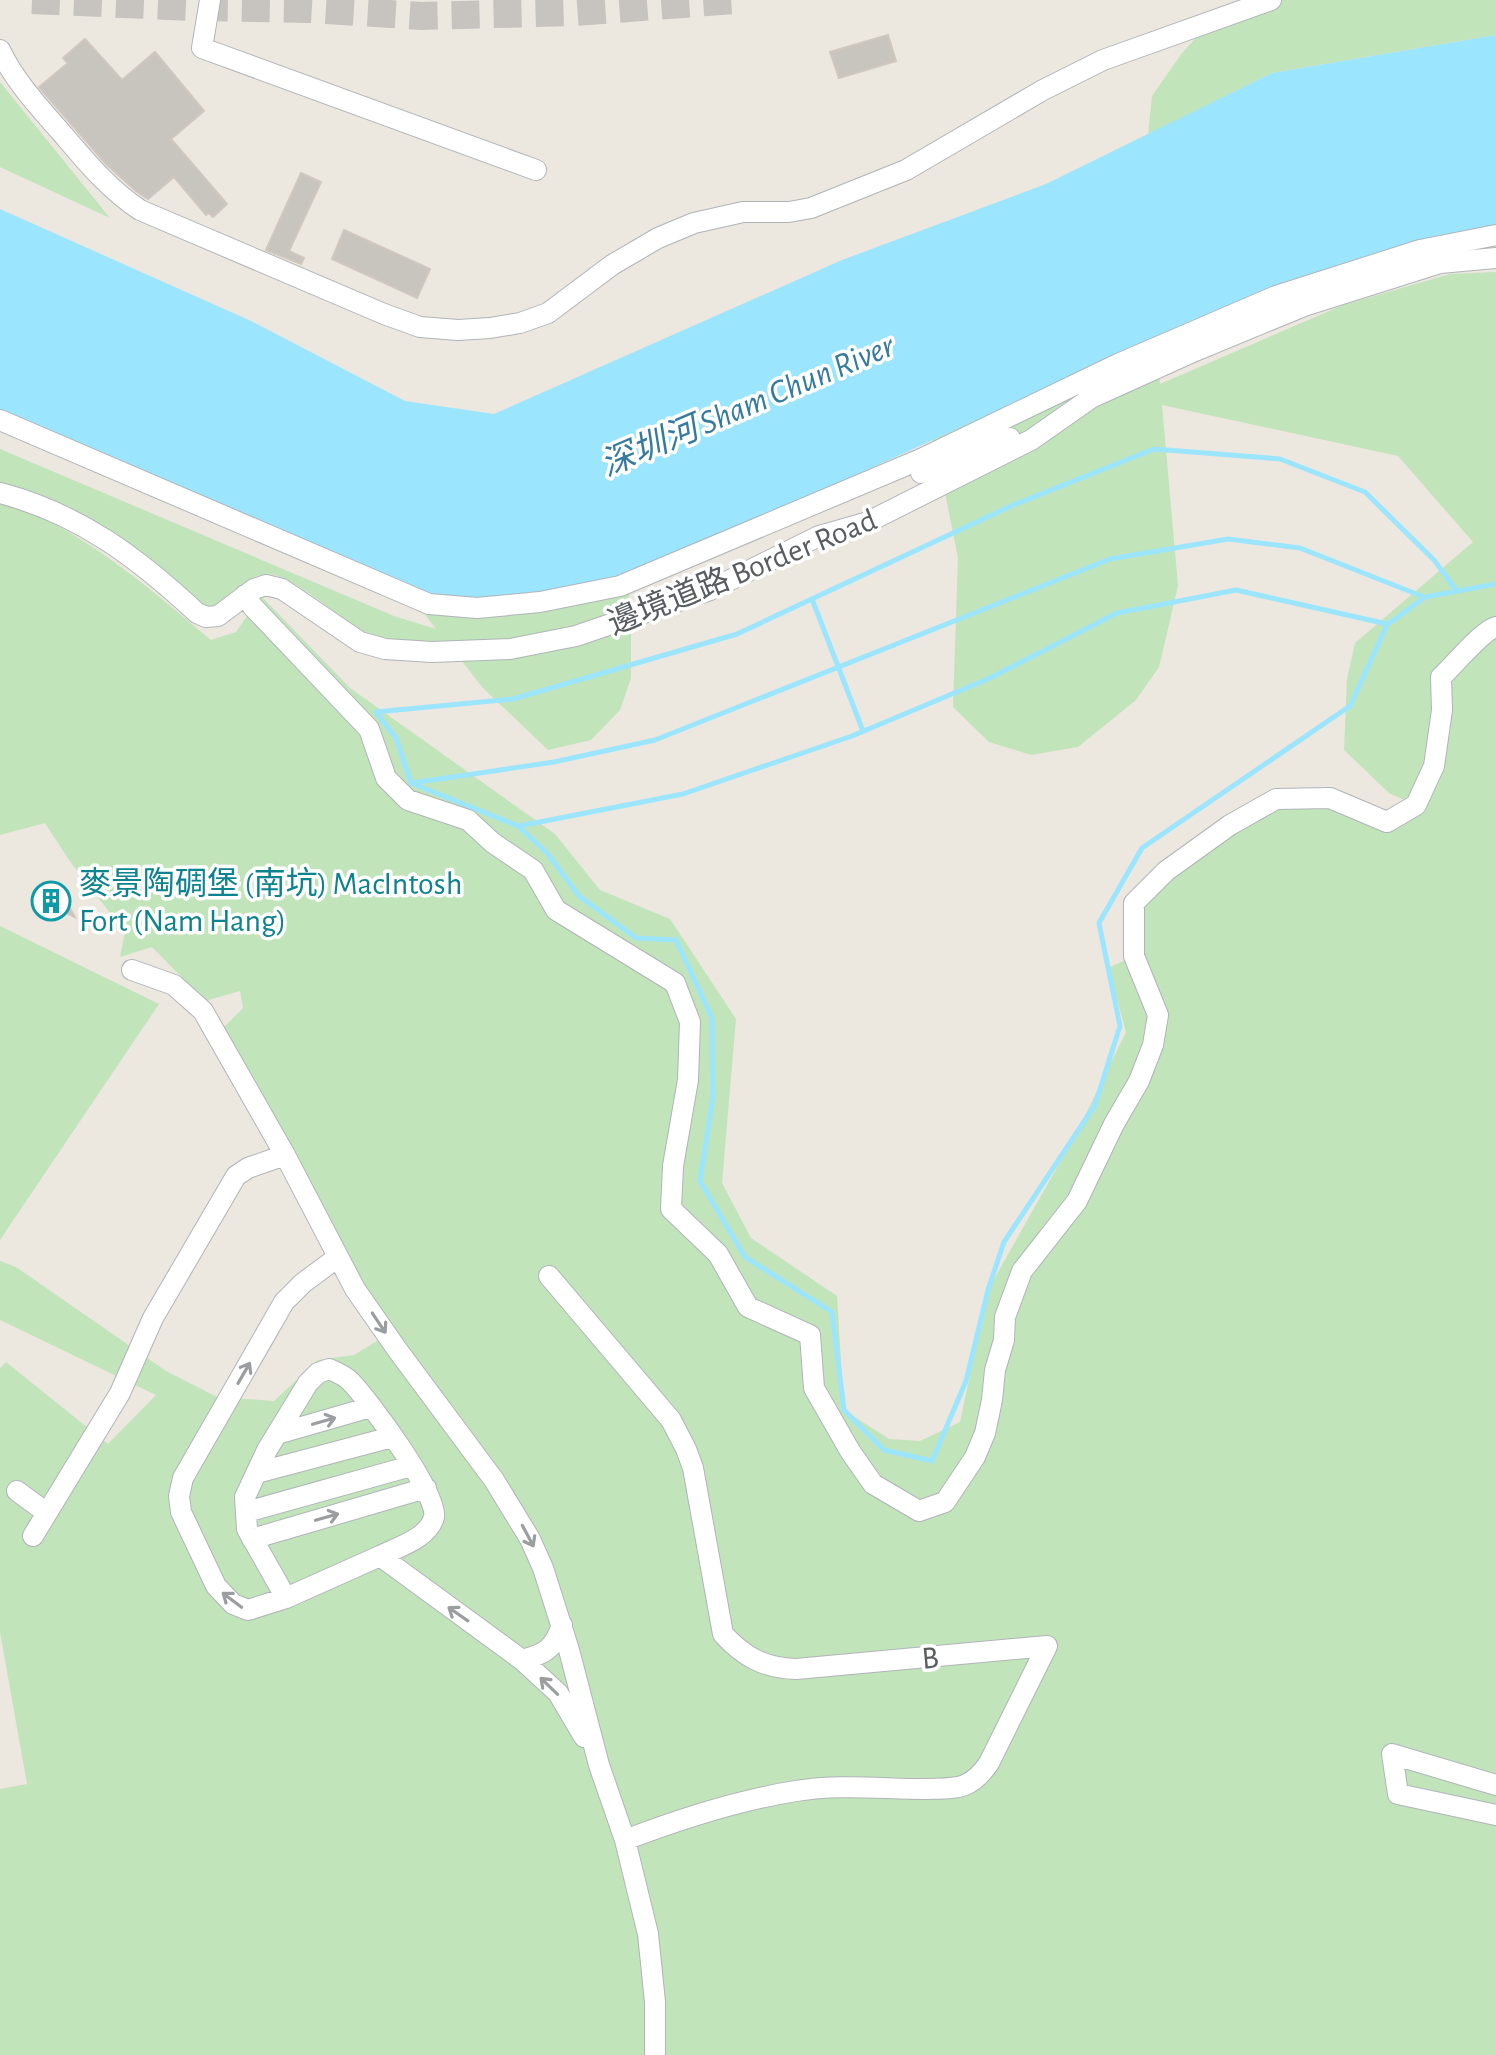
<svg xmlns="http://www.w3.org/2000/svg" width="1496" height="2055" viewBox="0 0 1496 2055" font-family="'Alegreya Sans','Noto Sans SC',sans-serif">
  <rect width="100%" height="100%" fill="#ece7df"/>
  <path fill="#c2e4bb" d="M1246,0H1496V35L1272,73L1148,135L1152,96L1182,53L1212,20Z
    M0,82L110,218L0,167Z
    M1496,272V2055H0V1789L27,1784L0,1632V1368L6,1362L108,1444L156,1395L0,1320V1261L16,1267L166,1371L217,1397L274,1401L318,1360L354,1355L382,1338L219,1032L243,1008L240,991L205,1001L152,947L120,957L125,932L69,860L45,823L0,835V502C76,523 151,590 211,640L236,632L261,596L350,688L555,834L600,890L670,919L736,1019L722,1183L751,1238L837,1296L844,1410L889,1439L920,1441L960,1422L988,1290L1078,1130L1126,1032L1108,968L1134,956V903L1276,799L1332,808L1387,822L1415,805L1389,793L1344,750L1347,679L1355,643L1473,542L1398,456L1162,405L1178,586L1159,667L1136,700L1078,747L1031,755L989,742L953,707L958,558L935,443L932,439L1155,337L1160,384L1343,305L1450,274Z
    M0,449L394,616L436,629L407,591L628,575L631,622V678L620,710L591,740L548,750L483,688L447,642C424,642 395,645 373,636C345,624 291,572 266,574C244,577 226,599 208,609L0,486Z
    M0,926L159,1004L0,1240Z"/>
  <path fill="#9ce5ff" d="M1496,35V226L1388,249L1260,291L691,550L614,580L499,601L424,598L0,415V209L251,321L405,401L494,414L842,260L1046,184L1272,73Z"/>
  <g fill="none" stroke-linecap="round" stroke-linejoin="round">
    <path stroke="#9ce5ff" stroke-width="5" d="M1457,591L1434,560L1365,492L1280,459L1154,449L1011,506L737,634L513,699L376,712L396,738L411,783L518,826L547,853L579,896L636,938L676,940L712,1018L713,1097L700,1181L745,1257L832,1312L844,1410L884,1450L932,1461L966,1381L988,1290L1004,1242L1095,1105L1120,1026L1099,923L1142,848L1350,706L1387,625L1425,597L1496,584
      M812,599L863,731
      M412,783L554,762L655,740L1110,559L1228,539L1300,548L1424,597
      M519,826L683,794L852,736L990,678L1117,613L1236,590L1387,624"/>
  </g>
  <path fill="#c8c4be" stroke="#d0c7be" stroke-width="2" d="M888,35L896,61L839,78L830,52Z
    M85,39L122,80L155,52L204,111L171,139L227,204L213,217L209,213L206,215L174,177L148,199L136,191L106,164L39,87L68,63L63,58Z
    M301,173L321,182L289,251L304,258L301,264L266,250Z
    M344,230L430,269L417,298L332,259Z
    M50,885L62,887L65,892L64,898L75,917L41,902Z"/>
  <g fill="none" stroke-linecap="round" stroke-linejoin="round">
    <path stroke="#c7c4c0" stroke-width="28" stroke-dasharray="28 14" stroke-linecap="butt" d="M32,0L193,7L310,9L421,16L575,12L735,0"/>
    <g stroke="#b0b4b8" stroke-width="22">
      <path id="minor" d="M210,0L202,48L536,170
        M0,50C14,80 38,106 60,131C85,160 107,188 140,210L384,314L420,327L458,330L490,328L520,323L548,313L612,265L658,238L694,223L743,212H789L811,208L906,170L1043,90L1103,60L1271,0
        M0,420L429,604L477,608L540,602L620,586L921,459L1118,364L1276,296L1420,250L1496,235
        M921,473L1010,438
        M0,493C80,514 138,558 197,613L206,617L218,616L254,589L266,585L282,589L360,642L385,649L432,652L510,649L576,636L710,590L819,536L868,522L1031,440L1091,398L1195,351L1304,306L1440,263L1496,258
        M245,595L253,607L369,729L386,778L408,800L468,820L493,843L533,870L556,910L675,983L690,1022L688,1080L673,1166L671,1209L718,1254L748,1307L810,1335L814,1388L850,1451L873,1484L919,1511L945,1502L975,1457L985,1433L992,1400L995,1370L1004,1340L1005,1317L1022,1271L1077,1201L1114,1124L1139,1081L1153,1045L1158,1015L1134,956V903L1166,871L1230,825L1276,799L1330,798L1387,822L1416,805L1434,766L1442,710L1441,677C1454,665 1483,630 1496,627
        M132,970L174,985L203,1011L285,1155L355,1289L396,1348L494,1480L530,1539L543,1568L569,1650L599,1765L625,1840L648,1934L655,2002V2055
        M338,1257L303,1283L284,1302L183,1478L179,1496L181,1512L216,1586L233,1604L248,1610L286,1598L380,1556L522,1660L558,1693L584,1737
        M549,1276L671,1420L686,1449L693,1468L723,1634C744,1657 764,1668 796,1669L1047,1646L989,1763C970,1791 956,1788 926,1789C882,1789 840,1784 796,1791C738,1800 680,1819 625,1840
        M277,1434L371,1407
        M256,1473L392,1437
        M17,1491L47,1513
        M246,1512L411,1466
        M33,1536L120,1393L153,1318L236,1176L248,1168L285,1155
        M252,1539L426,1488
        M286,1598L247,1529L245,1497L267,1450L308,1383L318,1373L329,1369C336,1372 344,1375 350,1381C368,1399 439,1495 434,1517C429,1538 398,1547 380,1556
        M522,1660C545,1654 554,1649 562,1625
        M1496,1785L1392,1754L1398,1794L1496,1815"/>
    </g>
    <use href="#minor" stroke="#fff" stroke-width="20"/>
  </g>
  <defs><path id="oneway-shaft" d="M-6 0H5M1.5-3L5.5 0L1.5 3" fill="none" stroke-width="1.6" stroke-linecap="round" stroke-linejoin="round" transform="scale(2)"/></defs>
  <g stroke="#9b9ea0">
    <use href="#oneway-shaft" transform="translate(379 1323) rotate(56)"/>
    <use href="#oneway-shaft" transform="translate(244 1373) rotate(-60)"/>
    <use href="#oneway-shaft" transform="translate(324 1421) rotate(-16)"/>
    <use href="#oneway-shaft" transform="translate(327 1517) rotate(-16)"/>
    <use href="#oneway-shaft" transform="translate(528 1536) rotate(62)"/>
    <use href="#oneway-shaft" transform="translate(232 1600) rotate(-143)"/>
    <use href="#oneway-shaft" transform="translate(458 1614) rotate(-145)"/>
    <use href="#oneway-shaft" transform="translate(549 1686) rotate(-136)"/>
  </g>
  <defs>
    <g id="building-ring" transform="scale(2)"><circle r="9.5" fill="#fff" stroke="#0f9aa8" stroke-width="1.5"/><path d="M-4-6H4V6H1V3H-1V6H-4ZM-2.5-4.3h1.7v1.8h-1.7ZM.8-4.3h1.7v1.8H.8ZM-2.5-1h1.7V.8h-1.7ZM.8-1h1.7V.8H.8Z" fill="#0f9aa8"/></g>
  </defs>
  <g fill-rule="evenodd">
    <use href="#building-ring" x="51" y="901"/>
  </g>
  <g text-anchor="middle" stroke-width="7" stroke-linejoin="round" paint-order="stroke">
    <g font-size="32" fill="#585d61" stroke="#fff">
      <text transform="translate(742 571) rotate(-22)" y="11">邊境道路 Border Road</text>
      <text transform="translate(930 1657) rotate(-5)" y="11">B</text>
    </g>
    <g font-size="32" fill="#0d838f" stroke="#fff" text-anchor="start">
      <text x="79" y="894">麥景陶碉堡 (南坑) MacIntosh<tspan x="79" dy="37">Fort (Nam Hang)</tspan></text>
    </g>
    <g font-size="34" font-style="italic" fill="#357b9f" stroke="#fff">
      <text transform="translate(747 404) rotate(-23)" y="12">深圳河 Sham Chun River</text>
    </g>
  </g>
</svg>
